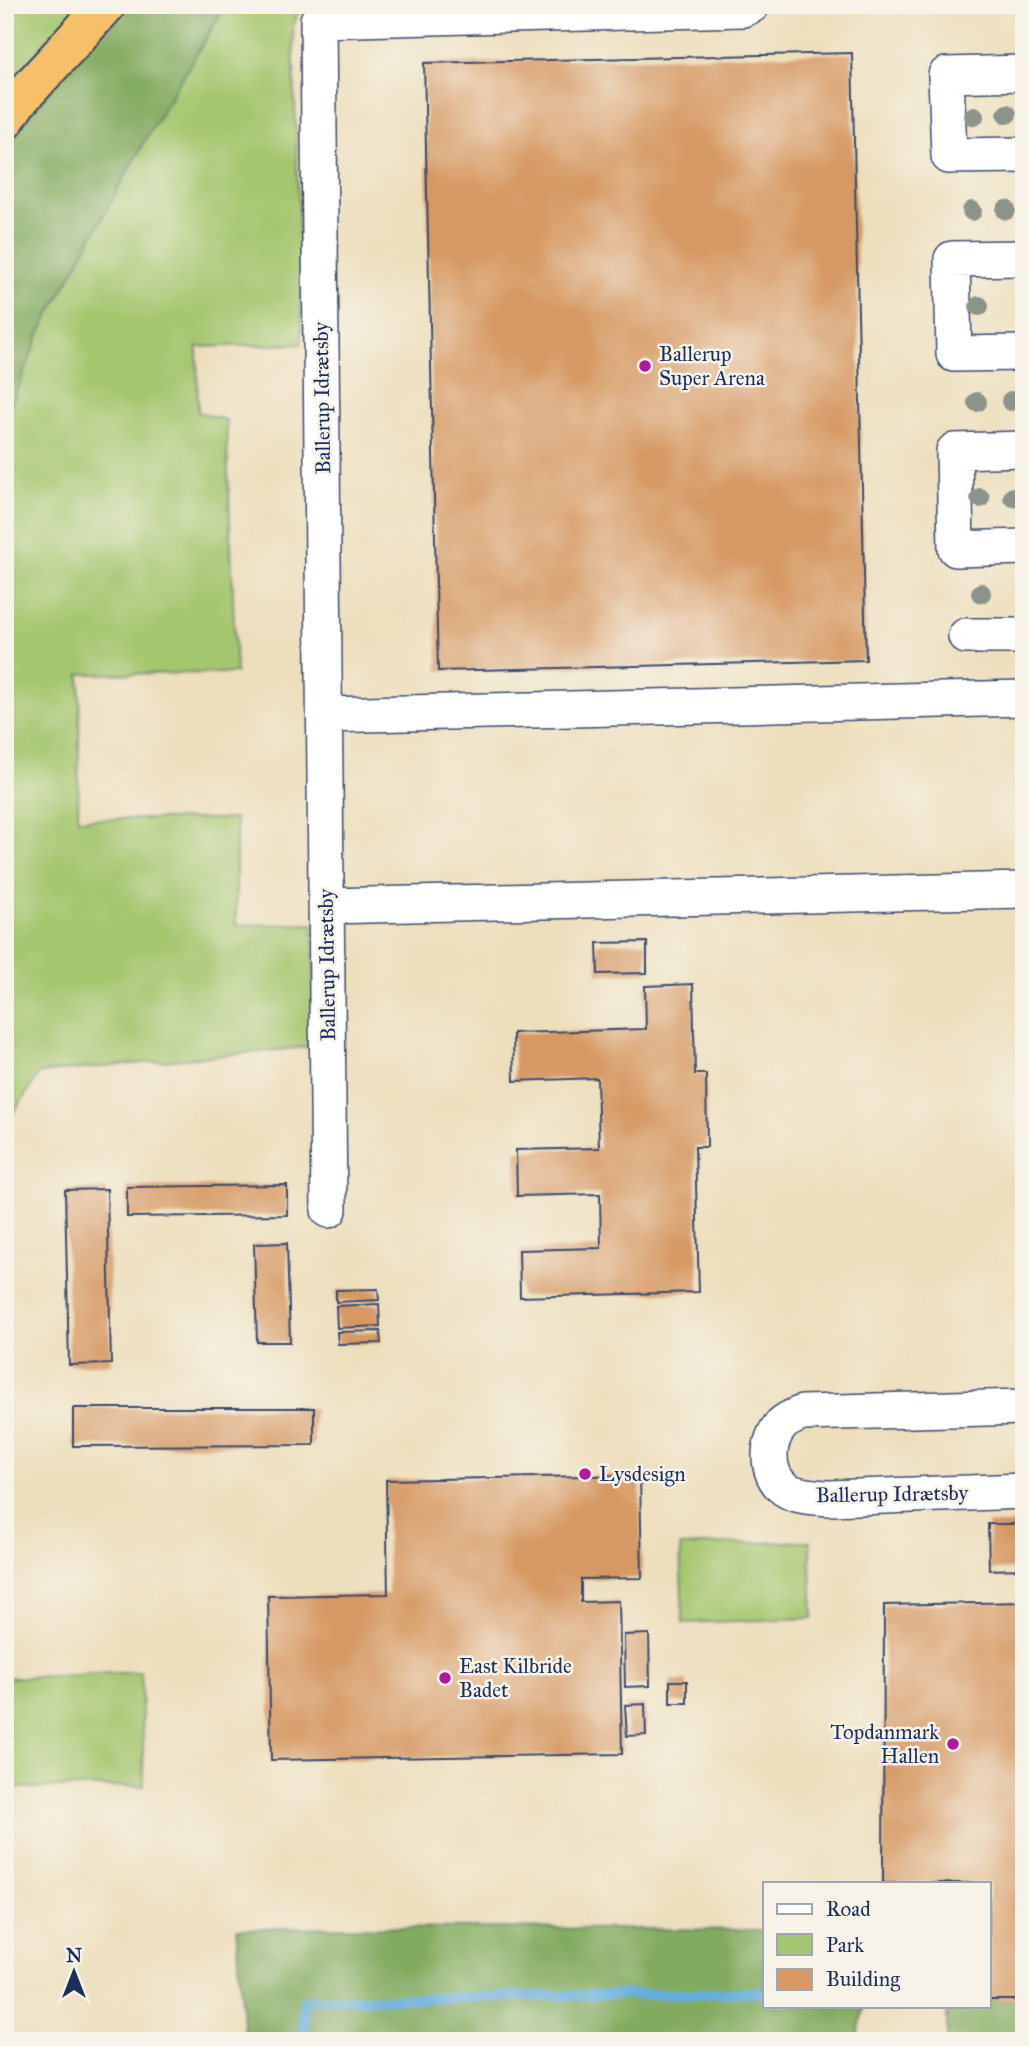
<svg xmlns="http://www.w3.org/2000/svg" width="1029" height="2046" viewBox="0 0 1029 2046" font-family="'IM FELL Great Primer',serif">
  <rect width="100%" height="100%" fill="#f7f3e8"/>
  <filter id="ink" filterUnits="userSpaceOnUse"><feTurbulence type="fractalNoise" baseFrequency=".0143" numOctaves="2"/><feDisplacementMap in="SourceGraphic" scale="14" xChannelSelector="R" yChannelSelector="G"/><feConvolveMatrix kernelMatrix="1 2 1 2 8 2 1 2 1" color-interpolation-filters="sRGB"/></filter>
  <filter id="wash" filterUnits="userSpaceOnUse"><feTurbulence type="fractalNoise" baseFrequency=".00686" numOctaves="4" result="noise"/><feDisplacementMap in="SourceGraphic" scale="28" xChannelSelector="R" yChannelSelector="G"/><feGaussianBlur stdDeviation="1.57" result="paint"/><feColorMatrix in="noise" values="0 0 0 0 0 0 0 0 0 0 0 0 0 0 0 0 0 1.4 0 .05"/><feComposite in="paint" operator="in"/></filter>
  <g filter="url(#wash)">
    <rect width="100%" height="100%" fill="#eddebc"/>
    <path fill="#a4c66e" stroke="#607a66" stroke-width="2" d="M5,5H79L19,73L5,92Z
      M226,5H305L298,12L293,27L302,344L197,347L198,412L226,420L236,673L80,674L78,819H236V925L313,924L316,1046L40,1073L5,1125V420L40,332L148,134Z
      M810,1541L813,1618L683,1623L680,1546Z
      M141,1672L144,1786L11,1788L6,1678Z"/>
    <path fill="#83ab61" stroke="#4f6d60" stroke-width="2" d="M127,5H226L148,134L40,332L5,420V152L30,114L111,20Z
      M330,1927L765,1930V2006H864L857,2041H244L237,1929Z
      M989,2000H1024V2041H947V2006H989Z"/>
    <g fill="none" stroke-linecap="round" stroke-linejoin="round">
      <path stroke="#63addb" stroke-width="10" d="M304,2041L303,2000L765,1992"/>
    </g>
    <g id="blocks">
      <path fill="#d69963" d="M852,53L866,660L438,671L424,63Z
        M647,942V973L598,974L597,943Z
        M693,984L695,1074H706L707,1147H695L699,1292L520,1297L519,1250L601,1248L600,1194L517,1196L516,1150L599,1148L597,1078L514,1081L513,1033L646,1029L645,986Z
        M287,1185V1215L127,1217V1187Z
        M107,1189L111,1364L69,1365L65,1190Z
        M287,1243L290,1342H257L254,1244Z
        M378,1289L379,1300L336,1302V1290Z
        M379,1304L380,1326L337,1328L336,1306Z
        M380,1331L381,1343L338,1344L337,1332Z
        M73,1408H314V1445L73,1446Z
        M640,1475L642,1578L581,1579V1602L619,1601L622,1754L271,1760L268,1596L388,1594L386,1480Z
        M988,1524H1024V1569L989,1570Z
        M1024,1602V2000H989V1883H883L884,1605Z
        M649,1634L650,1686L625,1687L624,1635Z
        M670,1681H687V1703H670Z
        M645,1704L646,1735L627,1736L625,1705Z"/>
    </g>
  </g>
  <g filter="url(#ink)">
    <use href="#blocks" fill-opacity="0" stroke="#3a496c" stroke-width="2"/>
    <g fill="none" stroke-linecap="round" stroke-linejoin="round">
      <g stroke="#3a496c" stroke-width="38">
        <path id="minor" d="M1024,73L946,75L949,156L1024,155
          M1024,258L952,259L954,354L1024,353
          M1024,449L954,451L956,549L1024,547
          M966,636H1024
          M325,715L1024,698
          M327,906L1024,890
          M329,1210L318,20L743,9L752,5
          M1024,1407L802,1413C795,1416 787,1419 782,1424C766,1441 765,1474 785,1489C797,1497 815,1497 829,1498L1024,1491"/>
      </g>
      <g stroke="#3a496c" stroke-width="42">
        <path id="highway" d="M5,120L17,102L106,5"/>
      </g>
      <use href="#minor" stroke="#fff" stroke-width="35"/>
      <use href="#highway" stroke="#f6c06b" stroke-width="38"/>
    </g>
    <g fill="#8c938a">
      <circle cx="1007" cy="114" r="10"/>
      <circle cx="974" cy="116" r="10"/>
      <circle cx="1006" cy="210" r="10"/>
      <circle cx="972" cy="211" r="10"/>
      <circle cx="979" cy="306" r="10"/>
      <circle cx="1011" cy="401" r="10"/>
      <circle cx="977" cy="402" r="10"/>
      <circle cx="1013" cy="497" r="10"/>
      <circle cx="980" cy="498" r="10"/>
      <circle cx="981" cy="593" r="10"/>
    </g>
  </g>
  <g fill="#b5179e" stroke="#f7f3e8" stroke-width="2.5">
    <circle cx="645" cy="366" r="7"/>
    <circle cx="585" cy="1474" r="7"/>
    <circle cx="445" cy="1678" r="7"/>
    <circle cx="953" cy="1744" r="7"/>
  </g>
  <g text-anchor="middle" stroke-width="5" stroke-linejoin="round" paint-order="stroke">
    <g font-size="21" fill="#1b2f5e" stroke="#f7f3e8" text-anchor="start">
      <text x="659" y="361">Ballerup<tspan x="659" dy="24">Super Arena</tspan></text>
      <text x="599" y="1481">Lysdesign</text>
      <text x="459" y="1673">East Kilbride<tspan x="459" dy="24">Badet</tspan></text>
      <text x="939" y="1739" text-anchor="end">Topdanmark<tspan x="939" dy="24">Hallen</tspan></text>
    </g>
    <g font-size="21" fill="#1b2f5e" stroke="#f7f3e8">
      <text transform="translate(322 398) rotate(-91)" y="7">Ballerup Idrætsby</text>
      <text transform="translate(327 965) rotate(-91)" y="7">Ballerup Idrætsby</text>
      <text transform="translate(892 1494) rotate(-1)" y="7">Ballerup Idrætsby</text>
    </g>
  </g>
  <rect width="1029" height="2046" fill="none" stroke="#f7f3e8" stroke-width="28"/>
  <rect x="763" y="1882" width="228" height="126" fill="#f7f3e8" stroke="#9fa5b1" stroke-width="2"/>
  <rect x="777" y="1904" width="35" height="10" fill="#ffffff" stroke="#9fa5b1" stroke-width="2"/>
  <text x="826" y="1916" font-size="21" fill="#1b2f5e">Road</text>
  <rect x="777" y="1934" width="35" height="21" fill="#a4c66e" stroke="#9fa5b1" stroke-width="2"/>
  <text x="826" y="1952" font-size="21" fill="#1b2f5e">Park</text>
  <rect x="777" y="1969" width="35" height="21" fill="#d69963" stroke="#9fa5b1" stroke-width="2"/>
  <text x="826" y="1986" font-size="21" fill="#1b2f5e">Building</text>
  <g transform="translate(74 1972)" stroke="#f7f3e8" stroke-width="5" paint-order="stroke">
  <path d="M0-5L12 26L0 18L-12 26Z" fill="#1b2f5e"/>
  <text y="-10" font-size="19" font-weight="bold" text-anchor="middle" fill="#1b2f5e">N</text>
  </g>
</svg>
